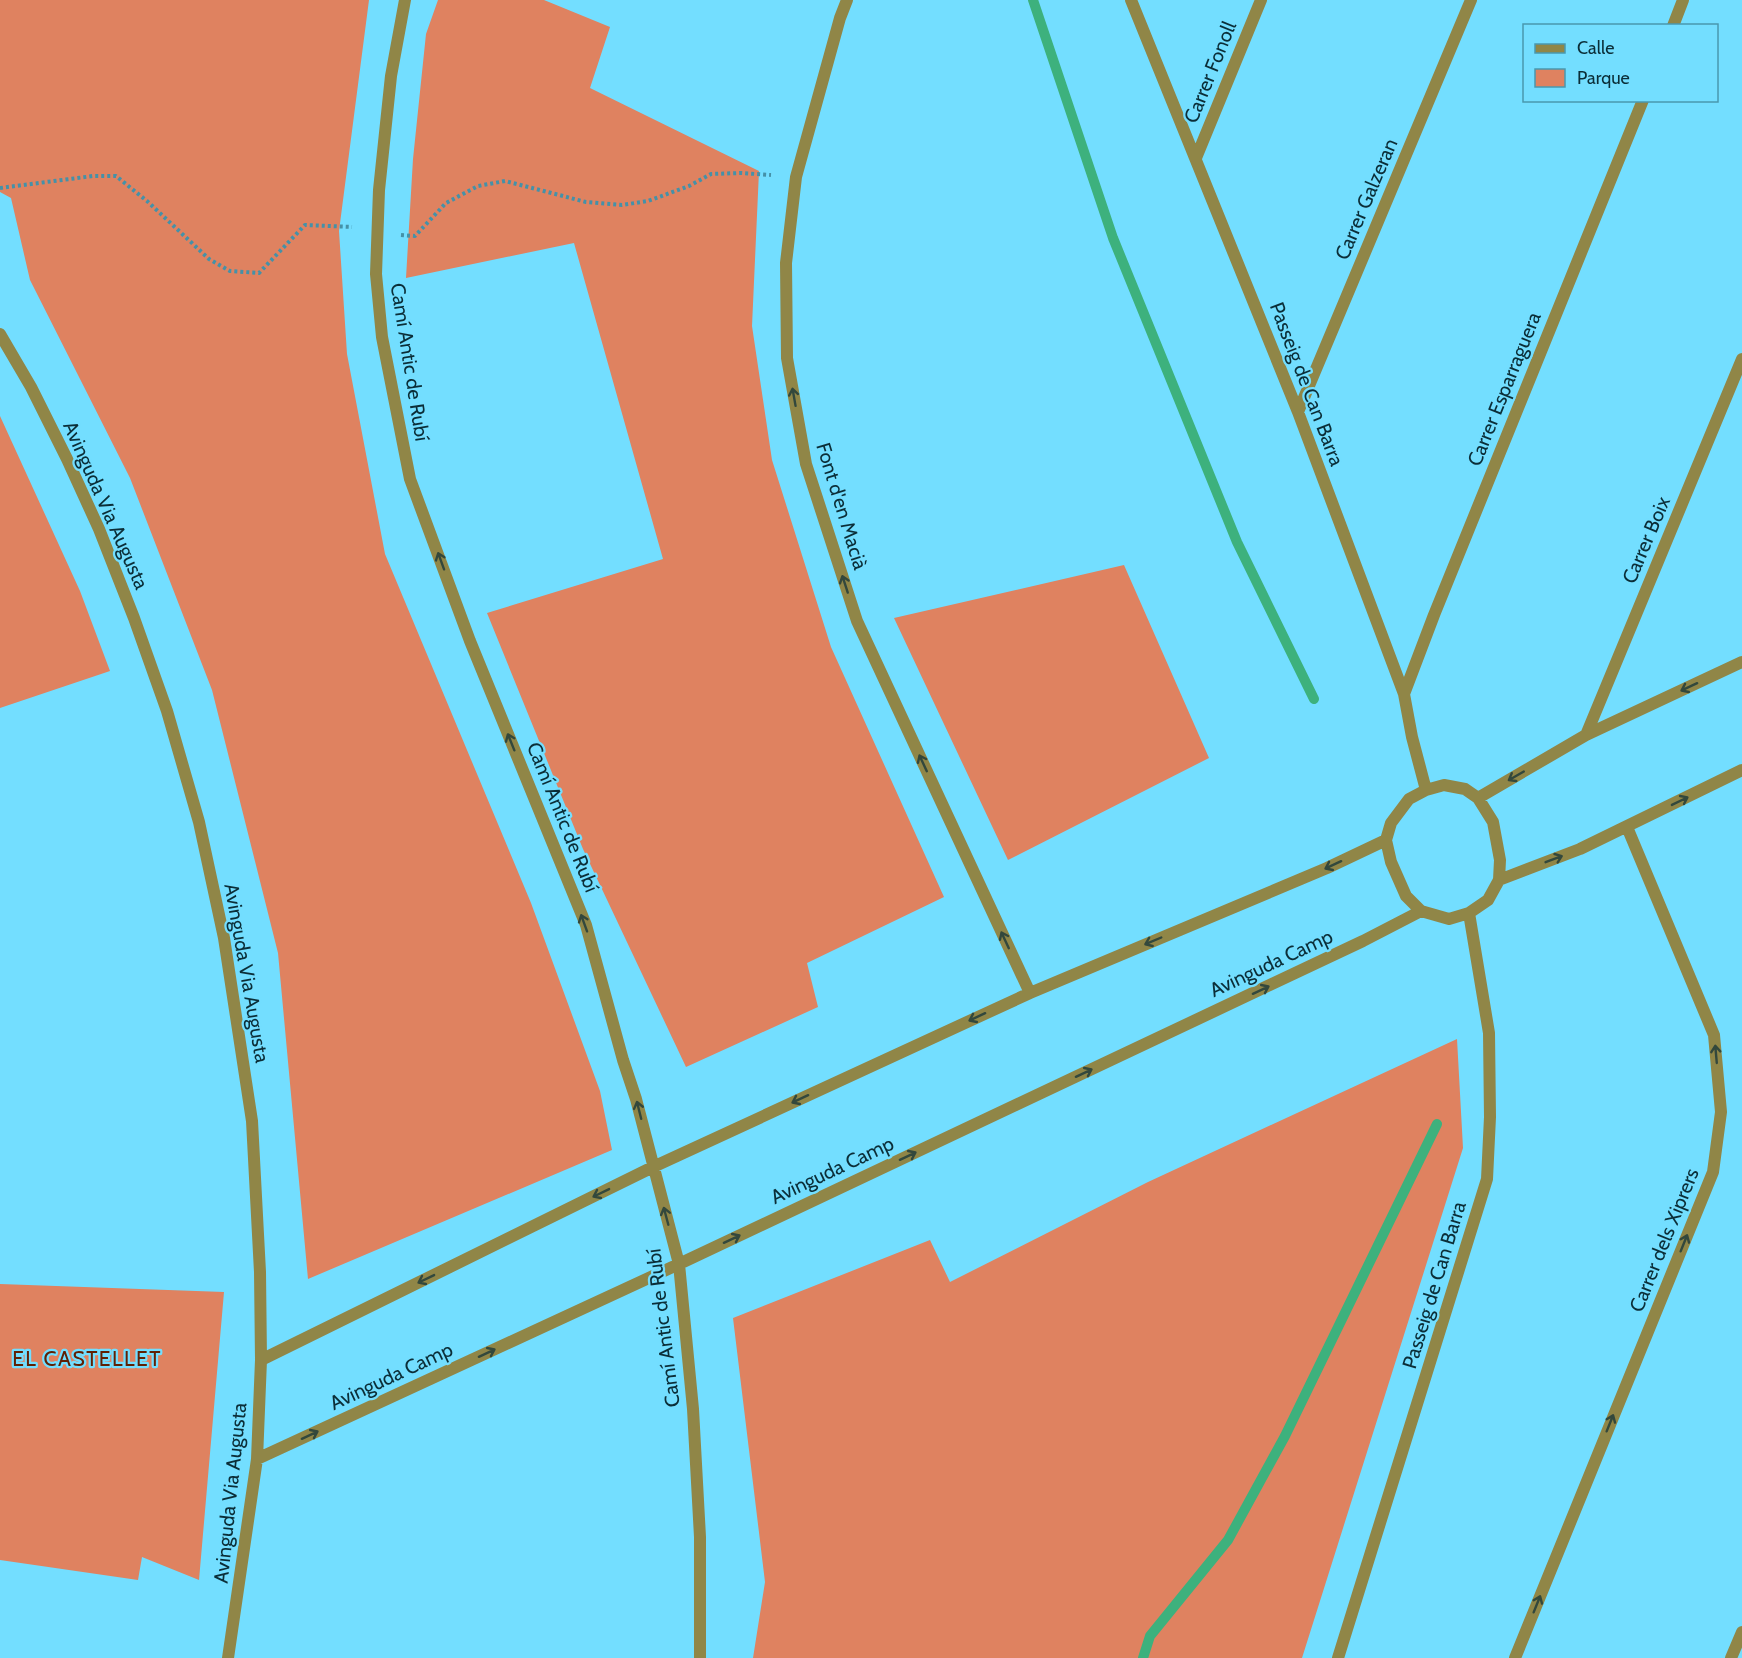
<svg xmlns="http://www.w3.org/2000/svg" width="1742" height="1658" viewBox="0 0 1742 1658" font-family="Cabin,sans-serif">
  <rect width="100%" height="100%" fill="#73deff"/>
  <path fill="#df8260" d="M0,0H369L339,231L347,354L385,554L531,903L600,1091L612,1150L308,1279L278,953L212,690L130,478L30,280L11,198L0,192Z
    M438,0H544L610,27L590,88L759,171L752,326L772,460L831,647L944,897L807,963L818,1007L686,1067L583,849L487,613L663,559L574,243L406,278L413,159L426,34Z
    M0,416L80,591L110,671L0,708Z
    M1124,565L1209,758L1008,860L894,618Z
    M1457,1039L1463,1148L1302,1658H753L765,1582L733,1318L930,1240L950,1282L1148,1182Z
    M0,1284L224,1292L199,1580L142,1557L138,1580L0,1560Z"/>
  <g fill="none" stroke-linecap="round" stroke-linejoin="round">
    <path stroke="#3db17d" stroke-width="10" d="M1033,0L1113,238L1237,542L1314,699
      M1143,1658L1150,1636L1228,1540L1285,1436L1437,1124"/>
    <path stroke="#4591a8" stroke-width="4" stroke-dasharray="3 3" stroke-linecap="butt" d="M0,188L93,176H116L147,201L209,259L230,271L259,273L305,225L352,227
      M401,235L415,236L446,203L478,186L505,181L586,202L622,205L648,201L689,186L711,174L741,173L771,175"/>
    <path stroke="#908647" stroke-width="12" d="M405,0L391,76L379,190L376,274L382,337L410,479L470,641L586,925L623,1060L636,1099L679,1264L693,1409L700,1537V1658
      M847,0L840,18L796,177L786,263L787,358L806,464L857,621L1030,993
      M1131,0L1298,412L1404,694L1412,737L1426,790
      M1673,26L1683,0
      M1196,158L1261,0
      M0,334L31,387L67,459L99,529L134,618L167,711L199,822L224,938L252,1121L260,1272L261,1360L257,1459L228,1658
      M1298,412L1471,0
      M1404,694L1434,615L1643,100
      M1586,735L1742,359
      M1444,785L1465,789L1478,798L1493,822L1500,860L1499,880L1488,900L1469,913L1449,919L1421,911L1406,896L1391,862L1386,840L1391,823L1409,799L1426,790Z
      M1478,798L1586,735L1742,662
      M1499,880L1580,849L1742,770
      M261,1360L653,1167L1030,993L1327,868L1386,840
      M257,1459L679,1264L1363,941L1421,911
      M1338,1658L1487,1179L1490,1117L1489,1033L1469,913
      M1515,1658L1713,1172L1721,1112L1714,1035L1627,827
      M1731,1658L1742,1632"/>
  </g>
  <defs><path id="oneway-shaft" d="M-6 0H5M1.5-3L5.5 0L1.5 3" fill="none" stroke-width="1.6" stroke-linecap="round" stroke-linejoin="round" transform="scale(1.5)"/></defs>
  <g stroke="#33483c">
    <use href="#oneway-shaft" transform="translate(794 397) rotate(-100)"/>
    <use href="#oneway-shaft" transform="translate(441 561) rotate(-110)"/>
    <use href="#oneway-shaft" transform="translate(845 584) rotate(-108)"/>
    <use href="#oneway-shaft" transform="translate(1689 687) rotate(155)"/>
    <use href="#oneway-shaft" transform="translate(511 742) rotate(-112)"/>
    <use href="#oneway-shaft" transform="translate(923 763) rotate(-115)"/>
    <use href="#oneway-shaft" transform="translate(1516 776) rotate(150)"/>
    <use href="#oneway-shaft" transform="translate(1680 801) rotate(-26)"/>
    <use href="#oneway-shaft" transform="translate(1554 859) rotate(-21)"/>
    <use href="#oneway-shaft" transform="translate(1333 865) rotate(155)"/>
    <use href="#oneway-shaft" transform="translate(584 923) rotate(-110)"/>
    <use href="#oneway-shaft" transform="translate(1005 940) rotate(-115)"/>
    <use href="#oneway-shaft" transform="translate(1153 941) rotate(157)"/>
    <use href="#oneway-shaft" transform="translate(1261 990) rotate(-25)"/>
    <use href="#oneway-shaft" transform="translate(977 1017) rotate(155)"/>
    <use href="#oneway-shaft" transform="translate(1716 1054) rotate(-95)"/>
    <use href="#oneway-shaft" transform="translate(1084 1073) rotate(-25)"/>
    <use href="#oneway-shaft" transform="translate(800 1099) rotate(155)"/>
    <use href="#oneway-shaft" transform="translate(639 1110) rotate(-104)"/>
    <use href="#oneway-shaft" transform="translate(908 1156) rotate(-25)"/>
    <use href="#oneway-shaft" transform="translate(601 1193) rotate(154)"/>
    <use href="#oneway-shaft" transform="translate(666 1216) rotate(-105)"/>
    <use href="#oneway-shaft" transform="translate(732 1239) rotate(-25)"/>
    <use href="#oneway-shaft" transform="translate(1684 1243) rotate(-68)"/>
    <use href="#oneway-shaft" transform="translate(426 1279) rotate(154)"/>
    <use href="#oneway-shaft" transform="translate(487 1353) rotate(-25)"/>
    <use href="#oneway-shaft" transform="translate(1610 1423) rotate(-68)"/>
    <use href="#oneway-shaft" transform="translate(310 1435) rotate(-25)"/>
    <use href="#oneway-shaft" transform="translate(1537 1604) rotate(-68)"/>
  </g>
  <g text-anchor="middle" stroke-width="4.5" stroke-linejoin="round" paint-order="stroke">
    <g font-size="20" fill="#0b2e38" stroke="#73deff">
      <text transform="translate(1210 72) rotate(-68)" y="7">Carrer Fonoll</text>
      <text transform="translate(1366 199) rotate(-67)" y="7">Carrer Galzeran</text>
      <text transform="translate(410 362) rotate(81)" y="7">Camí Antic de Rubí</text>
      <text transform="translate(1307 384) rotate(69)" y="7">Passeig de Can Barra</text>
      <text transform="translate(1504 389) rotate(-68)" y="7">Carrer Esparraguera</text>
      <text transform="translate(106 505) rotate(66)" y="7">Avinguda Via Augusta</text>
      <text transform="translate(842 506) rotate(73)" y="7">Font d'en Macià</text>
      <text transform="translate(1646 540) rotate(-67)" y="7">Carrer Boix</text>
      <text transform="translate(563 817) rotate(68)" y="7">Camí Antic de Rubí</text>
      <text transform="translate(1271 963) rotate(-25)" y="7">Avinguda Camp</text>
      <text transform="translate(247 973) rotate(80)" y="7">Avinguda Via Augusta</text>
      <text transform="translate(832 1170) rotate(-25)" y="7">Avinguda Camp</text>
      <text transform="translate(1664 1240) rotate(-68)" y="7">Carrer dels Xiprers</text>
      <text transform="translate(1434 1285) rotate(-73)" y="7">Passeig de Can Barra</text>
      <text transform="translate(663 1328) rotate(-97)" y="7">Camí Antic de Rubí</text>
      <text transform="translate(391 1376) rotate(-25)" y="7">Avinguda Camp</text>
      <text transform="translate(230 1493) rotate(-84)" y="7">Avinguda Via Augusta</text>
    </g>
    <g font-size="21" letter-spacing="1.5" fill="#602004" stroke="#73deff">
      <text x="87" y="1366">EL CASTELLET</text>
    </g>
  </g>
  <rect x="1523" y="24" width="195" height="78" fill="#73deff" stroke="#4998af" stroke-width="1.5"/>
  <rect x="1535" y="44" width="30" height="9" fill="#908647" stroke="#4998af" stroke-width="1.5"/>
  <text x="1577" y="54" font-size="18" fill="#0b2e38">Calle</text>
  <rect x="1535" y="69" width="30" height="18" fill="#df8260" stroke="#4998af" stroke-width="1.5"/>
  <text x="1577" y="84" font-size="18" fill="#0b2e38">Parque</text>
</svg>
